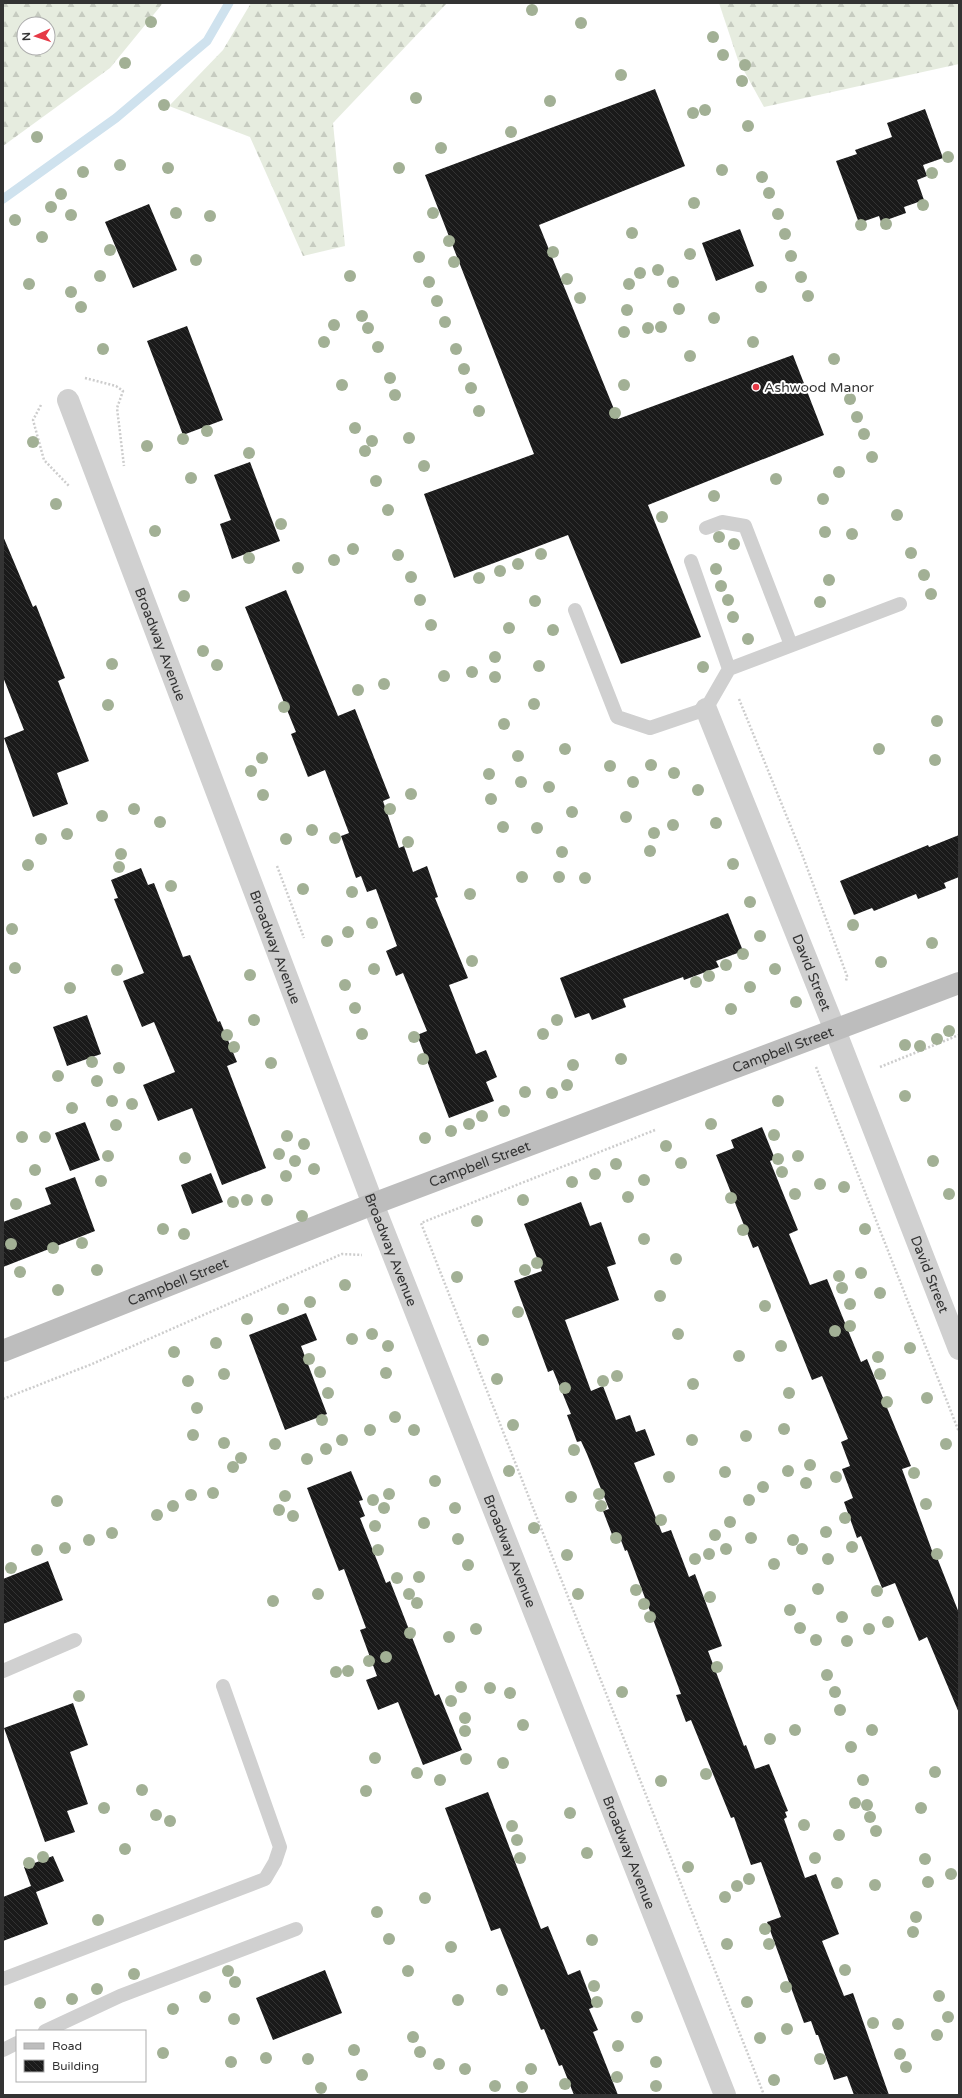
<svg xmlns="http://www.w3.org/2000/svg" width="962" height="2098" viewBox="0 0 962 2098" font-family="'Varela Round',sans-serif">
  <defs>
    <pattern id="forest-firs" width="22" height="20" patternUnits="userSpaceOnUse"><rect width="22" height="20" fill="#e6ecdf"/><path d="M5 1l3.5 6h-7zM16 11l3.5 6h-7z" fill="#c6cbc0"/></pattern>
    <pattern id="building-back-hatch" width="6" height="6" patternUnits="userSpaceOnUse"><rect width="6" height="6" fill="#1a1a1a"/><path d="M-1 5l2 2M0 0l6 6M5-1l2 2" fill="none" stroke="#333"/></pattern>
  </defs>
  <rect width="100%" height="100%" fill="#fff"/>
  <path fill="url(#forest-firs)" fill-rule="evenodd" d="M3,3H163L110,68L3,146ZM24,24H48V48H24Z
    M251,3H447L333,123L345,246L303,256L250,137L169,106L223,50Z
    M719,3H959V64L764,107L738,60Z"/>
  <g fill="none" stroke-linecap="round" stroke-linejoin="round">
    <path stroke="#cfe2ee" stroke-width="9" d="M3,199L116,118L207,41L229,3"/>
  </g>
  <path fill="url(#building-back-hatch)" d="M655,89L685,166L539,225L618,419L793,355L824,435L648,505L701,637L621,664L568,535L454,578L424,494L534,454L425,175Z
    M925,109L943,158L923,165L927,176L917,180L924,200L904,207L906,213L881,222L879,216L859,223L836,161L857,154L855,150L892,137L887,123Z
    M149,204L177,270L133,288L105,222Z
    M740,229L754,266L716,281L702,243Z
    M187,326L223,420L183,435L147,341Z
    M250,462L280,541L232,559L220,524L231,520L214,475Z
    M3,536L33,607L36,605L65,678L58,681L89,761L57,773L68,804L33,817L4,738L24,730L3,677Z
    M286,590L338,716L355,709L390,798L383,801L399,848L404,846L413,872L427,866L438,897L435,898L468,978L449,985L476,1054L486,1050L497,1077L486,1082L494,1101L449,1118L417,1035L427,1031L403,973L396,976L386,951L397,946L376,889L367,892L361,876L356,878L341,836L349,833L325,770L308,777L291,734L296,732L245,607Z
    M959,835V877L944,883L946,888L918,899L916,894L874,911L872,908L854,915L840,881L928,845L929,847Z
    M141,868L148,885L154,883L183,957L190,955L218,1022L220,1021L237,1062L227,1066L266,1168L222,1185L192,1108L158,1121L143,1085L175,1072L154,1022L142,1027L123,981L144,973L114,899L118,898L111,880Z
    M728,913L743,951L716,961L719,967L684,980L683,977L623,999L626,1007L592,1020L589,1013L575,1018L560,978Z
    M87,1015L101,1054L67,1066L53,1027Z
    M85,1122L100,1160L70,1171L55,1133Z
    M762,1127L775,1159L770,1161L798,1230L789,1234L810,1285L827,1279L861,1362L867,1359L911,1466L902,1469L934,1556L936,1555L959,1613V1713L927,1637L919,1641L895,1583L882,1588L861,1536L857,1538L844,1502L853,1498L842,1469L850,1466L841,1442L848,1439L822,1376L812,1380L758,1246L753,1248L716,1155L734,1148L731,1140Z
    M211,1173L223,1202L192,1214L181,1185Z
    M75,1177L95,1231L3,1267V1222L51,1204L45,1188Z
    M581,1202L590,1226L601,1222L616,1264L607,1267L619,1300L565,1320L591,1391L603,1386L616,1420L630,1415L636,1432L645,1429L655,1455L634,1463L662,1533L671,1530L689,1577L695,1574L722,1646L708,1651L744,1746L746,1745L755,1769L769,1764L788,1811L785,1812L787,1817L784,1819L805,1878L816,1874L839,1934L822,1941L844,1996L853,1993L889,2095H854L847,2076L834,2080L818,2035H816L811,2021L804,2023L767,1922L781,1917L761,1862L751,1865L734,1817L731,1818L691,1720L686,1722L676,1695L681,1694L627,1550L625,1551L619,1535L613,1537L603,1511L609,1509L587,1454L581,1441L577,1442L567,1415L571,1414L553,1370L548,1372L514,1281L542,1271L524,1224Z
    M306,1313L317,1340L301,1346L327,1414L285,1430L249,1335Z
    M351,1471L363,1500L359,1501L365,1516L360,1518L386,1583L390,1581L435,1696L439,1694L462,1750L423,1765L398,1702L378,1710L366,1680L377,1676L360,1630L366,1628L344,1569L339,1571L307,1488Z
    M48,1561L63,1600L3,1624V1579Z
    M73,1703L88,1745L70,1752L88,1804L67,1811L75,1832L45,1842L4,1728Z
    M488,1792L541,1929L548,1926L568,1975L580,1970L594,2007L589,2009L598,2030L593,2032L618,2095H574L562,2065L559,2066L544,2029L541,2030L500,1928L491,1931L445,1808Z
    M53,1856L64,1881L36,1892L48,1924L3,1941V1897L31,1886L24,1867Z
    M325,1970L342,2013L273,2040L256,1998Z"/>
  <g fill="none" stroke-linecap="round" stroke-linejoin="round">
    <path stroke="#cdcdcd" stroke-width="2.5" stroke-dasharray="2 2" stroke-linecap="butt" d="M85,378L116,386L123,391L117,408L124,466
      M41,405L33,420L44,460L70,487
      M739,699L802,854L847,976L846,981
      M277,866L304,938
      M816,1067L959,1432
      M880,1067L959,1035
      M655,1130L421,1223L764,2095
      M3,1399L92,1364L342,1254L362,1255"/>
    <path stroke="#d0d0d0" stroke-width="14" d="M706,528L722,522L745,526L791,645
      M691,561L729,669
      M575,610L617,717L650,728L706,709L729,669L900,604
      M3,1671L75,1640
      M3,1979L265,1879L275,1862L280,1847L223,1686
      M45,2031L120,1996L296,1929
      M3,2050L17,2043"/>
    <g stroke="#d0d0d0" stroke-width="22">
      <path id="s1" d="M68,400L373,1204L725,2095"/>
      <path id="s2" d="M706,709L835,1030L959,1349"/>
    </g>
    <path stroke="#bdbdbd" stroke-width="22" id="s3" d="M3,1351L373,1204L959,983"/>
  </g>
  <g fill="#a2b095">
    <circle cx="532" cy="10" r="6"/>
    <circle cx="151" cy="22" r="6"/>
    <circle cx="581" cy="23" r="6"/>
    <circle cx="713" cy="37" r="6"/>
    <circle cx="723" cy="55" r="6"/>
    <circle cx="125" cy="63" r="6"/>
    <circle cx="745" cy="65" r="6"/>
    <circle cx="621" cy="75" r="6"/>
    <circle cx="742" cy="81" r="6"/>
    <circle cx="416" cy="98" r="6"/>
    <circle cx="550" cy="101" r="6"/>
    <circle cx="164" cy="105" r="6"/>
    <circle cx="705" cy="110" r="6"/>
    <circle cx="693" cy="113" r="6"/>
    <circle cx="748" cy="126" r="6"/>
    <circle cx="511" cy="132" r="6"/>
    <circle cx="37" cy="137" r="6"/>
    <circle cx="441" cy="148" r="6"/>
    <circle cx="948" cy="157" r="6"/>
    <circle cx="120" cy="165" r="6"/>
    <circle cx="168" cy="168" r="6"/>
    <circle cx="399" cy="168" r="6"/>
    <circle cx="722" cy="170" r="6"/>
    <circle cx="83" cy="172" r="6"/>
    <circle cx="932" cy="173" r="6"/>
    <circle cx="762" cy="177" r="6"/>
    <circle cx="769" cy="193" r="6"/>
    <circle cx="61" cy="194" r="6"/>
    <circle cx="694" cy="203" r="6"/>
    <circle cx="923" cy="205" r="6"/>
    <circle cx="51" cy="207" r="6"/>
    <circle cx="176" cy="213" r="6"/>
    <circle cx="433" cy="213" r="6"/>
    <circle cx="778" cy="214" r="6"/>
    <circle cx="71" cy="215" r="6"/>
    <circle cx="210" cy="216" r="6"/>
    <circle cx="15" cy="220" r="6"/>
    <circle cx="886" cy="224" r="6"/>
    <circle cx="861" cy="225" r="6"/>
    <circle cx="632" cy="233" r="6"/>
    <circle cx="785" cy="234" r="6"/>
    <circle cx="42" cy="237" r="6"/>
    <circle cx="449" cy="241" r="6"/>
    <circle cx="110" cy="250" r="6"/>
    <circle cx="553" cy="252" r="6"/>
    <circle cx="690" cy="254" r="6"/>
    <circle cx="791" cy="256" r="6"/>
    <circle cx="419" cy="257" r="6"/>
    <circle cx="196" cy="260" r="6"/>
    <circle cx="454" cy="262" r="6"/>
    <circle cx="658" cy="270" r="6"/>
    <circle cx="640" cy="273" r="6"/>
    <circle cx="100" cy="276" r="6"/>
    <circle cx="350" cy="276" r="6"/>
    <circle cx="801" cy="277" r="6"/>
    <circle cx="567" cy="279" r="6"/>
    <circle cx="429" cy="282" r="6"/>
    <circle cx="673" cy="282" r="6"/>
    <circle cx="29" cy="284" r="6"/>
    <circle cx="629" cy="284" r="6"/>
    <circle cx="761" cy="287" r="6"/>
    <circle cx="71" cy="292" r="6"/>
    <circle cx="808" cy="296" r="6"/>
    <circle cx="580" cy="298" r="6"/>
    <circle cx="437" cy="301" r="6"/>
    <circle cx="81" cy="307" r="6"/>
    <circle cx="679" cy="309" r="6"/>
    <circle cx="627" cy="310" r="6"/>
    <circle cx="362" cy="316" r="6"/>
    <circle cx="714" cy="318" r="6"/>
    <circle cx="445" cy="322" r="6"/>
    <circle cx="334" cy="325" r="6"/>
    <circle cx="661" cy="327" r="6"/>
    <circle cx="368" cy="328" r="6"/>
    <circle cx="648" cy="328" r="6"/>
    <circle cx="624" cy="332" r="6"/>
    <circle cx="324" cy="342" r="6"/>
    <circle cx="753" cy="342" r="6"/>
    <circle cx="378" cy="347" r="6"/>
    <circle cx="103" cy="349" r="6"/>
    <circle cx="456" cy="349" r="6"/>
    <circle cx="690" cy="356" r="6"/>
    <circle cx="834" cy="359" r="6"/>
    <circle cx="464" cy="369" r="6"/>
    <circle cx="390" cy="378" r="6"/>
    <circle cx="342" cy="385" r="6"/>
    <circle cx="624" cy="385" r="6"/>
    <circle cx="471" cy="388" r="6"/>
    <circle cx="395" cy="395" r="6"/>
    <circle cx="850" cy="399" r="6"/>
    <circle cx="479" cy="411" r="6"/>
    <circle cx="615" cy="413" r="6"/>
    <circle cx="857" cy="417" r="6"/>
    <circle cx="355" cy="428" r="6"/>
    <circle cx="207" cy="431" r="6"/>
    <circle cx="864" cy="434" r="6"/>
    <circle cx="409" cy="438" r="6"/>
    <circle cx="183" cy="439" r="6"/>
    <circle cx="372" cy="441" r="6"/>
    <circle cx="33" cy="442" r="6"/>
    <circle cx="147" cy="446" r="6"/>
    <circle cx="365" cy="451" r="6"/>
    <circle cx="249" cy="453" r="6"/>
    <circle cx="872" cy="457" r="6"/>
    <circle cx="424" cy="466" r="6"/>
    <circle cx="839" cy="472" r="6"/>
    <circle cx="191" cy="478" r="6"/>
    <circle cx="776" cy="479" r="6"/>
    <circle cx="376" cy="481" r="6"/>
    <circle cx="714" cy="496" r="6"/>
    <circle cx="823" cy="499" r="6"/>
    <circle cx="56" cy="504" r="6"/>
    <circle cx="388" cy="510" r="6"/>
    <circle cx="897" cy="515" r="6"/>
    <circle cx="662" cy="517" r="6"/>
    <circle cx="281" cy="524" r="6"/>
    <circle cx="155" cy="531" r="6"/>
    <circle cx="825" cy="532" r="6"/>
    <circle cx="852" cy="534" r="6"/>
    <circle cx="719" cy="537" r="6"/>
    <circle cx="734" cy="544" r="6"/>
    <circle cx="353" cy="549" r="6"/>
    <circle cx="911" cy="553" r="6"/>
    <circle cx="541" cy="554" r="6"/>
    <circle cx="398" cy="555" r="6"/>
    <circle cx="249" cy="558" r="6"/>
    <circle cx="334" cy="560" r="6"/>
    <circle cx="518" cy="564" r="6"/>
    <circle cx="298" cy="568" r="6"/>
    <circle cx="716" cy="569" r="6"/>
    <circle cx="500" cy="571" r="6"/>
    <circle cx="924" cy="575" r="6"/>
    <circle cx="411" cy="577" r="6"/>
    <circle cx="479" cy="578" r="6"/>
    <circle cx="829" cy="580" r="6"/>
    <circle cx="721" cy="586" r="6"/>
    <circle cx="931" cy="594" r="6"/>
    <circle cx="184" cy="596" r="6"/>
    <circle cx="420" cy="600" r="6"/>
    <circle cx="728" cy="600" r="6"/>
    <circle cx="535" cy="601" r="6"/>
    <circle cx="820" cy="602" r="6"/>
    <circle cx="733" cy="617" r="6"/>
    <circle cx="431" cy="625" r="6"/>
    <circle cx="509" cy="628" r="6"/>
    <circle cx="553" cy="630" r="6"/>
    <circle cx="748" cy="639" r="6"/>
    <circle cx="203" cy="651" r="6"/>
    <circle cx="495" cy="657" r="6"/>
    <circle cx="112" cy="664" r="6"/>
    <circle cx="217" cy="665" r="6"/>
    <circle cx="539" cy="666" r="6"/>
    <circle cx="703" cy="667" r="6"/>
    <circle cx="472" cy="672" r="6"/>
    <circle cx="444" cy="676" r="6"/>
    <circle cx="495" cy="677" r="6"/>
    <circle cx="384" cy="684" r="6"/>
    <circle cx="358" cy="690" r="6"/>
    <circle cx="534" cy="704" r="6"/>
    <circle cx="108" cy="705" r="6"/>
    <circle cx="284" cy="707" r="6"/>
    <circle cx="937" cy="721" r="6"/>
    <circle cx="504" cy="724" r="6"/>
    <circle cx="565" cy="749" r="6"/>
    <circle cx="879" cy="749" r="6"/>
    <circle cx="518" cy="756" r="6"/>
    <circle cx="262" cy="758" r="6"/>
    <circle cx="935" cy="760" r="6"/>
    <circle cx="651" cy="765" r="6"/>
    <circle cx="610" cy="766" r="6"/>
    <circle cx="251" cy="771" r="6"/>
    <circle cx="674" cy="773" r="6"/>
    <circle cx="489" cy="774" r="6"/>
    <circle cx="521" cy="782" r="6"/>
    <circle cx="633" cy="782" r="6"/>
    <circle cx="549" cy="787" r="6"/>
    <circle cx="698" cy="790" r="6"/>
    <circle cx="411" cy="794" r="6"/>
    <circle cx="263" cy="795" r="6"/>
    <circle cx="491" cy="799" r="6"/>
    <circle cx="134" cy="809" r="6"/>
    <circle cx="390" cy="809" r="6"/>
    <circle cx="572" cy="812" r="6"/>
    <circle cx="102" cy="816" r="6"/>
    <circle cx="626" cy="817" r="6"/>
    <circle cx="160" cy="822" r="6"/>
    <circle cx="716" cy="823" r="6"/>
    <circle cx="673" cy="825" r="6"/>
    <circle cx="503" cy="827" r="6"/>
    <circle cx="537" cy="828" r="6"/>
    <circle cx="312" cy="830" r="6"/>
    <circle cx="654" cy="833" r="6"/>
    <circle cx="67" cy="834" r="6"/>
    <circle cx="335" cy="838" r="6"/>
    <circle cx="41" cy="839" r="6"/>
    <circle cx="286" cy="839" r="6"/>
    <circle cx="408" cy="842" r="6"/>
    <circle cx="650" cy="851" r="6"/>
    <circle cx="562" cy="852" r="6"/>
    <circle cx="121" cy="854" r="6"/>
    <circle cx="733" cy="864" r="6"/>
    <circle cx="28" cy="865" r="6"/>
    <circle cx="119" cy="867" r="6"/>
    <circle cx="522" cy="877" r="6"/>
    <circle cx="559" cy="877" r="6"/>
    <circle cx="585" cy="878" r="6"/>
    <circle cx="171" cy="886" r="6"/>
    <circle cx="303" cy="889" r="6"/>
    <circle cx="352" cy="892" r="6"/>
    <circle cx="470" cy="894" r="6"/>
    <circle cx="750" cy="902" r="6"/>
    <circle cx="372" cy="923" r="6"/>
    <circle cx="853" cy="925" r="6"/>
    <circle cx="12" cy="929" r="6"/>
    <circle cx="348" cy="932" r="6"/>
    <circle cx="760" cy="936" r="6"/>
    <circle cx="327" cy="941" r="6"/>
    <circle cx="932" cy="943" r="6"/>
    <circle cx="743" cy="954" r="6"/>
    <circle cx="472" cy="961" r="6"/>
    <circle cx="881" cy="962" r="6"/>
    <circle cx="726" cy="965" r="6"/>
    <circle cx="15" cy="968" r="6"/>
    <circle cx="374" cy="969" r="6"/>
    <circle cx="775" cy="969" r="6"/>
    <circle cx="117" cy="970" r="6"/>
    <circle cx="250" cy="975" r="6"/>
    <circle cx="709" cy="976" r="6"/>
    <circle cx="696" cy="982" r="6"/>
    <circle cx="345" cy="985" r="6"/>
    <circle cx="750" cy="987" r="6"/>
    <circle cx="70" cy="988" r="6"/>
    <circle cx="796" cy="1002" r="6"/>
    <circle cx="355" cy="1008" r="6"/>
    <circle cx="731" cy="1009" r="6"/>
    <circle cx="254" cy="1020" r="6"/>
    <circle cx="557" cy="1020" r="6"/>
    <circle cx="949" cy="1031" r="6"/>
    <circle cx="362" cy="1034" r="6"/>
    <circle cx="543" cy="1034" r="6"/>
    <circle cx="227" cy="1035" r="6"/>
    <circle cx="414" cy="1037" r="6"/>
    <circle cx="937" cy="1039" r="6"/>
    <circle cx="905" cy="1045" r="6"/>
    <circle cx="920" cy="1046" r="6"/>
    <circle cx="234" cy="1047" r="6"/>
    <circle cx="423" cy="1059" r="6"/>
    <circle cx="621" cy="1059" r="6"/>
    <circle cx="92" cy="1062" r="6"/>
    <circle cx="271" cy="1063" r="6"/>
    <circle cx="573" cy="1065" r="6"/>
    <circle cx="119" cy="1068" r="6"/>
    <circle cx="58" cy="1076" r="6"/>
    <circle cx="97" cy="1081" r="6"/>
    <circle cx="567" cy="1085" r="6"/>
    <circle cx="525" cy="1092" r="6"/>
    <circle cx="552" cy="1093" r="6"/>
    <circle cx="905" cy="1096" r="6"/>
    <circle cx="112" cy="1101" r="6"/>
    <circle cx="778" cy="1101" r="6"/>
    <circle cx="132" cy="1104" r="6"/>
    <circle cx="72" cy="1108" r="6"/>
    <circle cx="504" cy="1111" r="6"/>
    <circle cx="482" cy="1116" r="6"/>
    <circle cx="469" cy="1124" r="6"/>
    <circle cx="711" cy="1124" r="6"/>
    <circle cx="116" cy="1125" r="6"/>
    <circle cx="451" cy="1131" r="6"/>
    <circle cx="774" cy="1135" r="6"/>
    <circle cx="287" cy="1136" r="6"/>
    <circle cx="22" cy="1137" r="6"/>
    <circle cx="45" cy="1137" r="6"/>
    <circle cx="425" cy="1138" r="6"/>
    <circle cx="304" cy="1144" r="6"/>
    <circle cx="666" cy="1146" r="6"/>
    <circle cx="279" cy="1154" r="6"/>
    <circle cx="108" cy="1156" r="6"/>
    <circle cx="798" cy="1156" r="6"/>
    <circle cx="185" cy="1158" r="6"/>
    <circle cx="778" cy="1159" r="6"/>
    <circle cx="295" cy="1161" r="6"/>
    <circle cx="933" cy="1161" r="6"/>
    <circle cx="681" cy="1163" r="6"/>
    <circle cx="616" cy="1164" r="6"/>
    <circle cx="314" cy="1169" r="6"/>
    <circle cx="35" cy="1170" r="6"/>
    <circle cx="782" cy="1172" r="6"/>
    <circle cx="595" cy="1174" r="6"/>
    <circle cx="286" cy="1176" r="6"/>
    <circle cx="644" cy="1180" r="6"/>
    <circle cx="101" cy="1181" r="6"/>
    <circle cx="572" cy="1182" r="6"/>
    <circle cx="820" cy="1184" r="6"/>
    <circle cx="844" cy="1187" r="6"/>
    <circle cx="795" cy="1194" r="6"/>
    <circle cx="949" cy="1194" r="6"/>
    <circle cx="628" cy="1197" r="6"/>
    <circle cx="731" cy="1198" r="6"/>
    <circle cx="247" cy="1200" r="6"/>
    <circle cx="267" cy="1200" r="6"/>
    <circle cx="523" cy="1200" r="6"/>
    <circle cx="233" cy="1202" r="6"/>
    <circle cx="16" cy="1204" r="6"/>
    <circle cx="302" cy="1216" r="6"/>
    <circle cx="477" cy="1221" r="6"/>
    <circle cx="163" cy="1229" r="6"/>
    <circle cx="865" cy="1229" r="6"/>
    <circle cx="743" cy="1230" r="6"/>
    <circle cx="184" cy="1234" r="6"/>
    <circle cx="644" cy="1239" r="6"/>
    <circle cx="82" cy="1243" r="6"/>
    <circle cx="11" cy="1244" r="6"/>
    <circle cx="53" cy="1248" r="6"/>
    <circle cx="676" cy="1259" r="6"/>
    <circle cx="537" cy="1263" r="6"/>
    <circle cx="97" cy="1270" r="6"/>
    <circle cx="525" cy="1270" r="6"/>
    <circle cx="20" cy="1272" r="6"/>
    <circle cx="861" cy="1273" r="6"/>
    <circle cx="839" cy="1276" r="6"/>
    <circle cx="457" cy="1277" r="6"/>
    <circle cx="345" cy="1285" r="6"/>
    <circle cx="842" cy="1288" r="6"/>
    <circle cx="58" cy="1290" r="6"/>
    <circle cx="880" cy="1293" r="6"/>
    <circle cx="660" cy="1296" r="6"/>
    <circle cx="310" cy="1302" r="6"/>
    <circle cx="850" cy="1304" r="6"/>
    <circle cx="765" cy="1306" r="6"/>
    <circle cx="283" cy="1309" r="6"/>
    <circle cx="518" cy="1312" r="6"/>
    <circle cx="247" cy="1319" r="6"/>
    <circle cx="850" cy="1326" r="6"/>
    <circle cx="835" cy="1331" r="6"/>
    <circle cx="372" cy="1334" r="6"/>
    <circle cx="678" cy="1334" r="6"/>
    <circle cx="352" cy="1339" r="6"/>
    <circle cx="483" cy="1340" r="6"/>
    <circle cx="216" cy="1343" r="6"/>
    <circle cx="388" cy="1346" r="6"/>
    <circle cx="781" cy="1346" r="6"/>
    <circle cx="910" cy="1348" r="6"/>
    <circle cx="174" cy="1352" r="6"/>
    <circle cx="739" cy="1356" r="6"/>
    <circle cx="878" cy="1357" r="6"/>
    <circle cx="309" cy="1359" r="6"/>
    <circle cx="320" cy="1372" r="6"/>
    <circle cx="386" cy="1373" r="6"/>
    <circle cx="224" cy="1374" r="6"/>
    <circle cx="880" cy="1374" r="6"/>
    <circle cx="617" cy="1376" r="6"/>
    <circle cx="497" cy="1379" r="6"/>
    <circle cx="188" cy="1381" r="6"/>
    <circle cx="603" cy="1381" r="6"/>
    <circle cx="693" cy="1384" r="6"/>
    <circle cx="565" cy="1388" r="6"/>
    <circle cx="328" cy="1393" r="6"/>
    <circle cx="789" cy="1393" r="6"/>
    <circle cx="927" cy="1398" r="6"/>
    <circle cx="887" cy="1402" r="6"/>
    <circle cx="197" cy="1408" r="6"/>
    <circle cx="395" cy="1417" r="6"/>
    <circle cx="322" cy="1420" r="6"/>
    <circle cx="513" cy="1425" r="6"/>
    <circle cx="784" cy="1429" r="6"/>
    <circle cx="370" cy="1430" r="6"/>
    <circle cx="414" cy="1430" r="6"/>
    <circle cx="193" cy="1435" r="6"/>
    <circle cx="746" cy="1436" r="6"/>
    <circle cx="342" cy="1440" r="6"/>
    <circle cx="692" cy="1440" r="6"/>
    <circle cx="224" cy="1443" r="6"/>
    <circle cx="275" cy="1444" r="6"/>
    <circle cx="946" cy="1444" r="6"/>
    <circle cx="326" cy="1449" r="6"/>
    <circle cx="574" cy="1450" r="6"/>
    <circle cx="241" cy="1458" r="6"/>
    <circle cx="307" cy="1459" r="6"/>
    <circle cx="810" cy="1465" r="6"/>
    <circle cx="233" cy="1467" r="6"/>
    <circle cx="509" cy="1471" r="6"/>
    <circle cx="788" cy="1471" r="6"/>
    <circle cx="725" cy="1472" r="6"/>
    <circle cx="914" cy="1473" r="6"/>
    <circle cx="669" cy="1477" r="6"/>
    <circle cx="836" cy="1477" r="6"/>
    <circle cx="435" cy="1481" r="6"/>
    <circle cx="806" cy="1483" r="6"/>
    <circle cx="763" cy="1487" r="6"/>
    <circle cx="213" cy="1493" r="6"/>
    <circle cx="389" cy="1494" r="6"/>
    <circle cx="599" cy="1494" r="6"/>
    <circle cx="191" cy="1495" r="6"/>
    <circle cx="285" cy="1496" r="6"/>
    <circle cx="571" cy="1497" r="6"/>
    <circle cx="373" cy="1500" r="6"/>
    <circle cx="749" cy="1500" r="6"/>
    <circle cx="57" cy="1501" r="6"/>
    <circle cx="926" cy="1504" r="6"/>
    <circle cx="173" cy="1506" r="6"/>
    <circle cx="601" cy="1506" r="6"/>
    <circle cx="384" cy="1508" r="6"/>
    <circle cx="455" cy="1508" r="6"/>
    <circle cx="279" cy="1510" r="6"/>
    <circle cx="157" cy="1515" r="6"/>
    <circle cx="293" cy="1516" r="6"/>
    <circle cx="845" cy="1518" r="6"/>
    <circle cx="661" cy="1520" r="6"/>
    <circle cx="730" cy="1522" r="6"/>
    <circle cx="424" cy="1523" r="6"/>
    <circle cx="375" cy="1526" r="6"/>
    <circle cx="534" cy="1528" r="6"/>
    <circle cx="826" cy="1532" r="6"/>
    <circle cx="112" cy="1533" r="6"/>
    <circle cx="715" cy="1535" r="6"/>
    <circle cx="616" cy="1538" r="6"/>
    <circle cx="751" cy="1538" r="6"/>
    <circle cx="458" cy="1539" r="6"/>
    <circle cx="89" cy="1540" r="6"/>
    <circle cx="793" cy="1540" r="6"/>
    <circle cx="852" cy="1547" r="6"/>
    <circle cx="65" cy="1548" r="6"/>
    <circle cx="726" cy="1549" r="6"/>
    <circle cx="802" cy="1549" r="6"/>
    <circle cx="37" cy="1550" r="6"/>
    <circle cx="378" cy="1550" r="6"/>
    <circle cx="709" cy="1554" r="6"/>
    <circle cx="937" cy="1554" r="6"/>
    <circle cx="567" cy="1555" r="6"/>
    <circle cx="695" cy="1559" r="6"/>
    <circle cx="828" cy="1559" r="6"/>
    <circle cx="774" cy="1564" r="6"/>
    <circle cx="468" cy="1565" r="6"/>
    <circle cx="11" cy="1568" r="6"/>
    <circle cx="419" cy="1577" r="6"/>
    <circle cx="397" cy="1578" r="6"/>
    <circle cx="818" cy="1589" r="6"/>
    <circle cx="636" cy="1590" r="6"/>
    <circle cx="877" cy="1591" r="6"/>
    <circle cx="318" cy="1594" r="6"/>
    <circle cx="409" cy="1594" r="6"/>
    <circle cx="578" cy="1594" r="6"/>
    <circle cx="710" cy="1597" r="6"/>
    <circle cx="273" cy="1601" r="6"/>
    <circle cx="417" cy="1603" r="6"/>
    <circle cx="644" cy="1604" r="6"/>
    <circle cx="790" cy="1610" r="6"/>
    <circle cx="650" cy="1617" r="6"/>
    <circle cx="842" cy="1617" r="6"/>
    <circle cx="888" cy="1622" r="6"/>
    <circle cx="800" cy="1628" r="6"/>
    <circle cx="476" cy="1629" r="6"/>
    <circle cx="869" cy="1629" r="6"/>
    <circle cx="410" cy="1633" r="6"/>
    <circle cx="449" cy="1637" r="6"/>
    <circle cx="816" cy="1640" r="6"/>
    <circle cx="847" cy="1641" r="6"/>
    <circle cx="386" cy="1657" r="6"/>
    <circle cx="369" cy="1661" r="6"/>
    <circle cx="717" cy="1667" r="6"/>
    <circle cx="348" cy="1671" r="6"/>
    <circle cx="336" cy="1672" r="6"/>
    <circle cx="827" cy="1675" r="6"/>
    <circle cx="461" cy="1687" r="6"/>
    <circle cx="490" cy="1688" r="6"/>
    <circle cx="622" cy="1692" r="6"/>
    <circle cx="835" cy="1692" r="6"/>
    <circle cx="510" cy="1693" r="6"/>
    <circle cx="79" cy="1696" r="6"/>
    <circle cx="451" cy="1701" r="6"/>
    <circle cx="840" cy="1710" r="6"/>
    <circle cx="465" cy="1718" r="6"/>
    <circle cx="523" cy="1725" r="6"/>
    <circle cx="795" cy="1730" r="6"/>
    <circle cx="872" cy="1730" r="6"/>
    <circle cx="465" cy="1731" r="6"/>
    <circle cx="770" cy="1739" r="6"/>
    <circle cx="851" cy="1747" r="6"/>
    <circle cx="375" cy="1758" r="6"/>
    <circle cx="466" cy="1759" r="6"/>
    <circle cx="503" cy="1763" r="6"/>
    <circle cx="935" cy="1772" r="6"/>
    <circle cx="417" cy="1773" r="6"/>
    <circle cx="706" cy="1774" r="6"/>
    <circle cx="440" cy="1780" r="6"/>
    <circle cx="863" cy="1780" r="6"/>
    <circle cx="661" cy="1781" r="6"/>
    <circle cx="142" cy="1790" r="6"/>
    <circle cx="366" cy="1791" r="6"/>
    <circle cx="855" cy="1803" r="6"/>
    <circle cx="867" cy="1805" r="6"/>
    <circle cx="104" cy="1808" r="6"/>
    <circle cx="921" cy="1808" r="6"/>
    <circle cx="570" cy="1813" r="6"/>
    <circle cx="156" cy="1815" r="6"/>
    <circle cx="870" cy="1817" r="6"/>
    <circle cx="170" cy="1821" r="6"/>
    <circle cx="804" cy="1825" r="6"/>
    <circle cx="512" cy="1826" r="6"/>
    <circle cx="876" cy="1831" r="6"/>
    <circle cx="839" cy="1835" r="6"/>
    <circle cx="517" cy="1840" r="6"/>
    <circle cx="125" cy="1849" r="6"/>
    <circle cx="587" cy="1853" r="6"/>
    <circle cx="43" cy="1857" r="6"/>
    <circle cx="520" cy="1858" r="6"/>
    <circle cx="815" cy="1858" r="6"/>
    <circle cx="925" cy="1859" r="6"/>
    <circle cx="29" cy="1863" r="6"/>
    <circle cx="688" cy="1867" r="6"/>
    <circle cx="951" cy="1874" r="6"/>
    <circle cx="749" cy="1879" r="6"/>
    <circle cx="928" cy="1882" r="6"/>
    <circle cx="837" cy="1883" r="6"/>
    <circle cx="875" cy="1885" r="6"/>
    <circle cx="737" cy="1886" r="6"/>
    <circle cx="725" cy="1897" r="6"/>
    <circle cx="425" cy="1898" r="6"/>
    <circle cx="377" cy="1912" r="6"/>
    <circle cx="916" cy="1917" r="6"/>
    <circle cx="98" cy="1920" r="6"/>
    <circle cx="765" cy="1929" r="6"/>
    <circle cx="913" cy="1932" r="6"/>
    <circle cx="389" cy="1939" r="6"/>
    <circle cx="592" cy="1940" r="6"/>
    <circle cx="727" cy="1944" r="6"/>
    <circle cx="769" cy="1944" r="6"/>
    <circle cx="451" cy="1947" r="6"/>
    <circle cx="845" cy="1970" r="6"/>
    <circle cx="228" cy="1971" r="6"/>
    <circle cx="408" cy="1971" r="6"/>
    <circle cx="134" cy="1974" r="6"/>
    <circle cx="235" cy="1982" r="6"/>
    <circle cx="594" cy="1986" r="6"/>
    <circle cx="786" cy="1987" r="6"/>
    <circle cx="97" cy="1989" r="6"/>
    <circle cx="502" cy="1990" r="6"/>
    <circle cx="939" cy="1996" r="6"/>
    <circle cx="205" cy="1997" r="6"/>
    <circle cx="72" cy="1999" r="6"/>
    <circle cx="458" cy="2000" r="6"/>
    <circle cx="597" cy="2002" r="6"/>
    <circle cx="747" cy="2002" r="6"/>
    <circle cx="40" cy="2003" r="6"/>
    <circle cx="173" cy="2009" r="6"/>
    <circle cx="637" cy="2017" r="6"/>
    <circle cx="948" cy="2017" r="6"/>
    <circle cx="234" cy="2019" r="6"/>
    <circle cx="873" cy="2023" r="6"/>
    <circle cx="898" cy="2024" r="6"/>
    <circle cx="787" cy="2029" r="6"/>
    <circle cx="937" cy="2035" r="6"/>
    <circle cx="413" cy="2037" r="6"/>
    <circle cx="760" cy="2038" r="6"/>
    <circle cx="618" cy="2046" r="6"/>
    <circle cx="354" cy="2050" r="6"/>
    <circle cx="420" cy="2052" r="6"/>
    <circle cx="163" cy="2053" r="6"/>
    <circle cx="900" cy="2054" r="6"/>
    <circle cx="266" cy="2058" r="6"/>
    <circle cx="308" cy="2059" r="6"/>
    <circle cx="820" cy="2059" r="6"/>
    <circle cx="231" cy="2062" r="6"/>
    <circle cx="656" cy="2062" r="6"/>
    <circle cx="439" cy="2064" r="6"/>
    <circle cx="906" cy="2067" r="6"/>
    <circle cx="465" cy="2069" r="6"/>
    <circle cx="531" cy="2069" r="6"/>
    <circle cx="362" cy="2075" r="6"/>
    <circle cx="617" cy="2077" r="6"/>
    <circle cx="774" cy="2080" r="6"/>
    <circle cx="565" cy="2084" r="6"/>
    <circle cx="495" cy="2086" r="6"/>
    <circle cx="656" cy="2086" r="6"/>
    <circle cx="522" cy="2087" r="6"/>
    <circle cx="321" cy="2088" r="6"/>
  </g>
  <circle fill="#e63946" stroke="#fff" stroke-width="1.5" cx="756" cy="387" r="4"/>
  <g text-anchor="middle" stroke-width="4" stroke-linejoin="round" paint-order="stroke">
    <g font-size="14" fill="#333" stroke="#fff" text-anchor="start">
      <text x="764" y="392">Ashwood Manor</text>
    </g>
    <g font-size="14" fill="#333" stroke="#fff">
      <text dy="5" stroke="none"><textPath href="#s1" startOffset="261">Broadway Avenue</textPath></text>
      <text dy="5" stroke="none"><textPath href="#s1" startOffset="585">Broadway Avenue</textPath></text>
      <text dy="5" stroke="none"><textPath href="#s2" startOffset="284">David Street</textPath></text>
      <text dy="5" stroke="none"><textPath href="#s3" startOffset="836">Campbell Street</textPath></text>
      <text dy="5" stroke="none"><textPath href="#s3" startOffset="512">Campbell Street</textPath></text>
      <text dy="5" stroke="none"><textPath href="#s1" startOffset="909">Broadway Avenue</textPath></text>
      <text dy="5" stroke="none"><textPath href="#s2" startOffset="608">David Street</textPath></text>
      <text dy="5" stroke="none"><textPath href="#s3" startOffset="188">Campbell Street</textPath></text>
      <text dy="5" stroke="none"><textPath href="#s1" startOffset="1233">Broadway Avenue</textPath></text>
      <text dy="5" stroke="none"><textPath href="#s1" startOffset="1557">Broadway Avenue</textPath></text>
    </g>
  </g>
  <rect width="962" height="2098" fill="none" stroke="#333333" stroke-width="8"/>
  <rect x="16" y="2030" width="130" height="52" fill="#ffffff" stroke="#adadad"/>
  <rect x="24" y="2043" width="20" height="6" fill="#bdbdbd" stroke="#adadad"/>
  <text x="52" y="2050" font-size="12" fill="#333333">Road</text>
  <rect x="24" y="2060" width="20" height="12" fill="url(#building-back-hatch)" stroke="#adadad"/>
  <text x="52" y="2070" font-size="12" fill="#333333">Building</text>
  <g transform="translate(36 36) rotate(267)"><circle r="19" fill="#ffffff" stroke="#adadad"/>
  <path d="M0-3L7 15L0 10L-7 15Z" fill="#e63946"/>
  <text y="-6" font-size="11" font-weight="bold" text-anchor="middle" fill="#333333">N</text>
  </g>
</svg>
